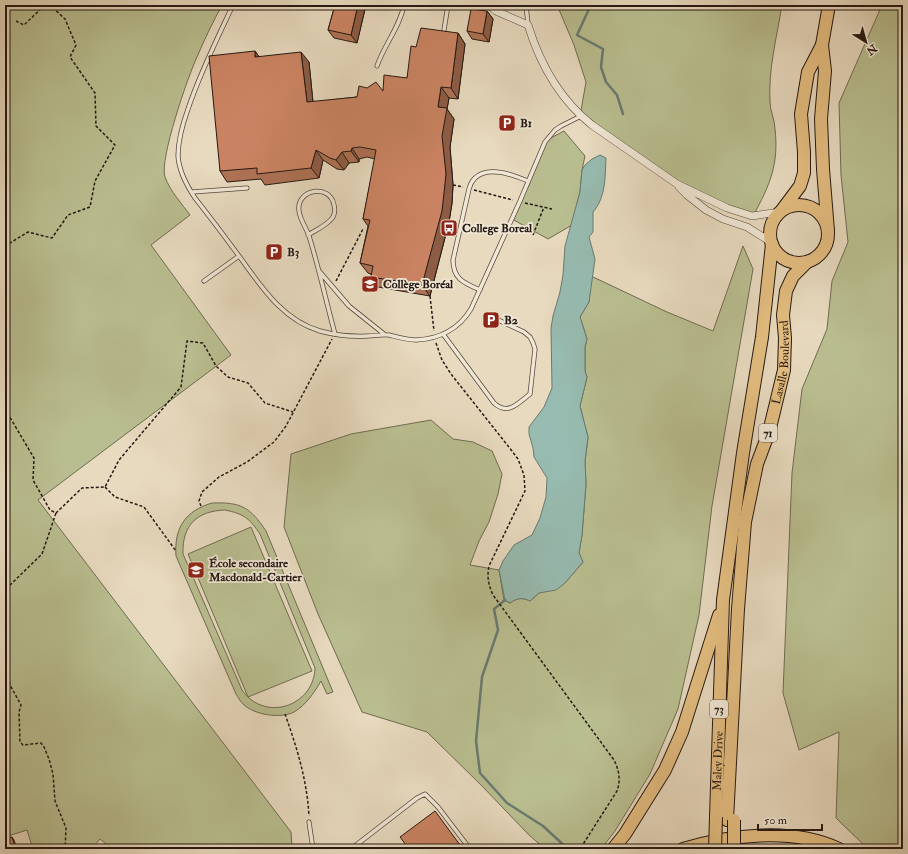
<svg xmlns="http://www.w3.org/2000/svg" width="908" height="854" viewBox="0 0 908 854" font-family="'IM FELL Double Pica',serif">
  <rect width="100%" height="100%" fill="#e8dabf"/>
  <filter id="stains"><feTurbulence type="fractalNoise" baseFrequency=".005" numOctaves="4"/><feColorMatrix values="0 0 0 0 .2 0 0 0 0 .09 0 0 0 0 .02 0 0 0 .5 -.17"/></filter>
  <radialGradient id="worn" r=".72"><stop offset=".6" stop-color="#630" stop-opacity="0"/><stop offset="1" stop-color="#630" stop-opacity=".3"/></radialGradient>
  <path fill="#b9be90" stroke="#6f6b52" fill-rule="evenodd" d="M5,5H222C213,22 204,40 197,57C188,76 159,160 165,177C170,191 182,204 190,215L151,245L231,355L38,500L291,832L292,849H112L100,839L91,849H33L27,830L5,837Z
    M557,5H782C777,36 768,70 770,102C770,111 775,120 775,129C779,164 770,185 753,216L702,199L580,116L586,82L574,45Z
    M882,5H903V849H868L836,818L839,732L799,750L783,693L792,473L802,389L827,329L832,281L848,242L841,175L839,103Z
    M564,131L585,156L582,170L580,192L572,225L548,239L512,219L547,140Z
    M743,246L753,269L712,506L699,615L678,709L650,774L615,831L601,849H545L528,834L482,786L427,732L362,712L318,614L284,527L291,454L351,434L431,420L453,439L473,442L492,451L502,474L498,494L489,522L479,541L470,565L499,570L504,600L510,603C517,598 522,597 530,601L539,593L564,584L583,562L579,553L582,535L586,484L585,461L588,438L580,406L587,377L585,371V347L587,339L580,317L589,302L591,276L667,312L713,331Z
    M212,503C241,502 250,507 266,531L333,692L327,694L321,681C314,693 306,705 294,712C281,719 254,715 243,704C240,701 238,697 236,694L176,556C174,528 185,511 212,503ZM225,510C244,514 249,518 260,534L315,668C314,706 265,723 242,690L183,554C182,525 197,511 225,510Z
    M251,527L312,671L248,697L188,554Z"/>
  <path fill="#97bbb0" stroke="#697a71" d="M600,155L606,158C605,177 606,197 593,212V232L589,237L595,259L589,302L580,317L587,339L585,347V371L587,377L580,406L588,437L585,461L586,484L582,535L579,553L583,562L564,584L556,590L539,593L530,601C522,597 517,598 510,603L505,600L499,570L503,561L514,545L532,535L540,518L546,497L547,478L534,457L533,448L529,434V427L544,407L552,388L551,328L553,316L560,292L563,275L565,246L580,192L582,170L585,165L592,159Z"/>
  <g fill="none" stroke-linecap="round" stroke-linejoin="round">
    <path stroke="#697a71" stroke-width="2.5" d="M587,5L589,9L577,35L603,49L601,67L606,82L617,95L623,114
      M505,600L494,609L498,630L482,677L476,741L480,773L507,803L543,826L568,849"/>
    <g stroke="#56483e" stroke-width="5">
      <path id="service" d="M233,5C217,39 200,73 188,109C183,123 178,140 178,156C179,171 187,186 195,198C210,217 225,237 239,256C261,286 282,320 320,331C335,335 353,337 368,336C375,336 382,334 389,335C397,337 407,340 416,340C439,339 459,329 471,309L520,201L545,142L555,130L561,126L581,116
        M526,5L528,24
        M444,30L448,5
        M377,66C384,45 400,27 404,5
        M192,192L247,188
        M308,235C316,230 328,225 333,217C335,213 335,209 334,205C330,183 296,189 299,211C300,220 306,227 309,236C319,268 326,301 335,334
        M319,271L349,306L384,334
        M204,281L239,256
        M480,290C464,283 453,279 453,260L469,189C470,185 472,181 475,178C488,165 513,175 528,181
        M443,334L494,403C508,416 518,403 530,394L535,349L533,343L530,337L524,332L494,318
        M309,822L313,849
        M351,849L417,798L425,794L438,807L470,849"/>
    </g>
    <g stroke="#56483e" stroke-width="8">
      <path id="minor" d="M489,5L496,11L528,25C540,64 559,99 592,125L677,184L727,208L752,216L780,212
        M679,187L687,195L706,210L723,219L747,227L771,242"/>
    </g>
    <g stroke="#251813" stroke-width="14">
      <g id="trunk">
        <circle cx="799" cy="234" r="29"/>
        <path d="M782,210L800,186L804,173V152L801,114L808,72L822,45"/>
        <path d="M828,231L823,169L821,119L825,71L822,45L829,5"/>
        <path id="s1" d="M716,817L723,600L743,453L762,337L772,244"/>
        <path id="s2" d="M727,820L738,609L745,522L757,464L769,432L784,370L785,338L783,315L786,291L793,276L807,262"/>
        <path d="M613,849L625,834L665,770L682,732L719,615"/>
        <path d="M683,849C730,835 792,827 839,849"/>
      </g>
    </g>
    <path stroke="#251813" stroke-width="1.5" stroke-dasharray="3 2" stroke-linecap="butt" d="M16,21L24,25L45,5
      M453,185L463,187
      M474,190L513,200
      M525,203L552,209
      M533,235L544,207
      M5,246L28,232L52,238L68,215L90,207L95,181L115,145L96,126L95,93L70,57L76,45L65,19L50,5
      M336,281L363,229
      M430,296L434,331
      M436,343L442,360L451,374L512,451L518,459L524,475L525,491L489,566C487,577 488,584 493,595L614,760C619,770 621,780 617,791L580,849
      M5,409L34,458L33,480L50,510L56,513L82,488L105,487L119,460L181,387L187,341L203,343L216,366L228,377L248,383L265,403L293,412
      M105,487L115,497L144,507L176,551
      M201,506L199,501L202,492L219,477L247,462L274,442L286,426L332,339
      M5,594L9,586L42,554L56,513
      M5,618L8,629L5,636
      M5,652L10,685L21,705L19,712L20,742L23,745L41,743L44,747L49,759L53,774L55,801L66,828L65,849
      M285,714C297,748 307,780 309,816"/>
    <use href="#service" stroke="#f0e7d5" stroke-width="3.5"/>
    <use href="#minor" stroke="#f0e7d5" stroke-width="7"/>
    <use href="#trunk" stroke="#e4bd80" stroke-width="12"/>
    <g stroke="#251813" stroke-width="14" stroke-linecap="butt">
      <path id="trunk-bridge" d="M734,820V849
        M715,849L716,817"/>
    </g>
    <use href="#trunk-bridge" stroke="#e4bd80" stroke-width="12"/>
  </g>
  <path fill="#ae7154" stroke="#251813" d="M335,5H366L357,43L334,38L328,30Z
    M487,11L493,19L489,42L472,39L467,31Z
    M458,33L465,44L458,99L449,98L447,109L454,119L450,147L453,185L452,203L449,222L430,296L378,287L371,277V274L368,273L360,263L368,226L363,219L375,159L367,157L359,159V162L349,163L344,170L337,169L323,160L319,178L265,185L261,179L227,182L220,171L255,51L259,57L309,62L313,102L357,97L383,91L407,78L416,47Z"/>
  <path fill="#8d5c45" stroke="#251813" d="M358,5H366L357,43L351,35Z
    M487,11L493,19L489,42L483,34Z
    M458,33L465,44L458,99L451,88Z
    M255,51L262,61L255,57Z
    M301,52L309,62L314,113L307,102Z
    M441,87L449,98L447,109L454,119L450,147L453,185L452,203L449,222L430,296L422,285L438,107Z
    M352,148L359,159V162L351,151Z
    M316,150L323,160L319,178L311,168Z
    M342,152L349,163L344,170L336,160Z
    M12,837L14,840L17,849L15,847Z"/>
  <path fill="#ca8362" stroke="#251813" d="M335,5H358L351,35L328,30Z
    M471,9L487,11L483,34L467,31Z
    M421,28L458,33L451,88L441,87L438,107L447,108L442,136L446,174L444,193L442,211L422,285L371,277L373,266L360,263L370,220L363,219L376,150L360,147L352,148L351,151L342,152L336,160L330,158L316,150L311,168L257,174V168L220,171L209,56L255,51V57L301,52L307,102L357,97L359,86L367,88L376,82L383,91L384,75L407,78L411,46L416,47Z
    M435,811L463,849H409L400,837Z
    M12,837L15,847L10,849H7L5,844V839Z
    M364,844L368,849H357Z"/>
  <defs>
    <g id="parking-square" transform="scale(0.9)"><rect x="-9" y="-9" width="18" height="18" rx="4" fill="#8f2418" stroke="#f0e7d5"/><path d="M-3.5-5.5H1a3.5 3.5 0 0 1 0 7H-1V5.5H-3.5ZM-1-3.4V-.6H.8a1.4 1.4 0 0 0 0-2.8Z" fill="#fff"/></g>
    <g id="bus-square" transform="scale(0.9)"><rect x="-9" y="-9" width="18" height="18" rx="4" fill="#8f2418" stroke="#f0e7d5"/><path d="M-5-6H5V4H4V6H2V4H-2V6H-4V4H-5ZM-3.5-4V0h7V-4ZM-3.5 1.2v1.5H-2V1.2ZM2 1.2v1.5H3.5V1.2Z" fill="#fff"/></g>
    <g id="university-square" transform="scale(0.9)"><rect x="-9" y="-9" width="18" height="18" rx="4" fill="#8f2418" stroke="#f0e7d5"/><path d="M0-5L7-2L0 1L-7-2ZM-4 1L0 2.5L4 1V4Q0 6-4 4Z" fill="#fff"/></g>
    <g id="school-square" transform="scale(0.9)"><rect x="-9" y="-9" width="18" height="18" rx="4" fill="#8f2418" stroke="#f0e7d5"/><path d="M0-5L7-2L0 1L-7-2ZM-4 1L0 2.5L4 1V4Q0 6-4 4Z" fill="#fff"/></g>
  </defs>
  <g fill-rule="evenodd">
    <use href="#parking-square" x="507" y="123"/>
    <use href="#bus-square" x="449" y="228"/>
    <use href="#parking-square" x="274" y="252"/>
    <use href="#university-square" x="370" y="284"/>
    <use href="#parking-square" x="491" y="320"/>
    <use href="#school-square" x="196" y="570"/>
  </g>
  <g text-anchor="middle" stroke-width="3.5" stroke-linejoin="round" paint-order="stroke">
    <g fill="#f0e7d5" stroke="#62564d" stroke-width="1">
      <rect x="759" y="424" width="18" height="18" rx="3"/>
      <rect x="710" y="700" width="18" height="18" rx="3"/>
    </g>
    <g font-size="11" font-weight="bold" fill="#251813">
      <text x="768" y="437">71</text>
      <text x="719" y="713">73</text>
    </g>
    <g font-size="12" font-weight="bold" fill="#251813" stroke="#f0e7d5" text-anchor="start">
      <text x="520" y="127">B1</text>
      <text x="462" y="232">College Boreal</text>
      <text x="287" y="256">B3</text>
      <text x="383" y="288">Collège Boréal</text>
      <text x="504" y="324">B2</text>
      <text x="209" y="567">École secondaire<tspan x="209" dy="14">Macdonald-Cartier</tspan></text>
    </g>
    <g font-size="12" fill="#251813" stroke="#f0e7d5">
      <text dy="4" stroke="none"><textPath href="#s2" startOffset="463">Lasalle Boulevard</textPath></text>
      <text dy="4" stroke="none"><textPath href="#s1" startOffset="56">Maley Drive</textPath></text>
    </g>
  </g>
  <rect width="908" height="854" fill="none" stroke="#e8dabf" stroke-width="20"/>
  <rect x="6" y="6" width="896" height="842" fill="none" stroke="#251813" stroke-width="2"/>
  <rect x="10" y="10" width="888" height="834" fill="none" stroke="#251813"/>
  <g transform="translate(866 42) rotate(143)" stroke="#f0e7d5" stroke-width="3" paint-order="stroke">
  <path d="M0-3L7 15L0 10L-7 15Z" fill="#251813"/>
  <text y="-6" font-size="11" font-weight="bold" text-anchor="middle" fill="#251813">N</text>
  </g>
  <path d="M758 824v6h64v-6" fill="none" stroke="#251813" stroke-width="2"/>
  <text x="764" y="824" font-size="12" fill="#251813" stroke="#f0e7d5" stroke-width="3" paint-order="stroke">50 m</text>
  <rect width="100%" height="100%" filter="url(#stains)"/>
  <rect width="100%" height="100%" fill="url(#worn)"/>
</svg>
